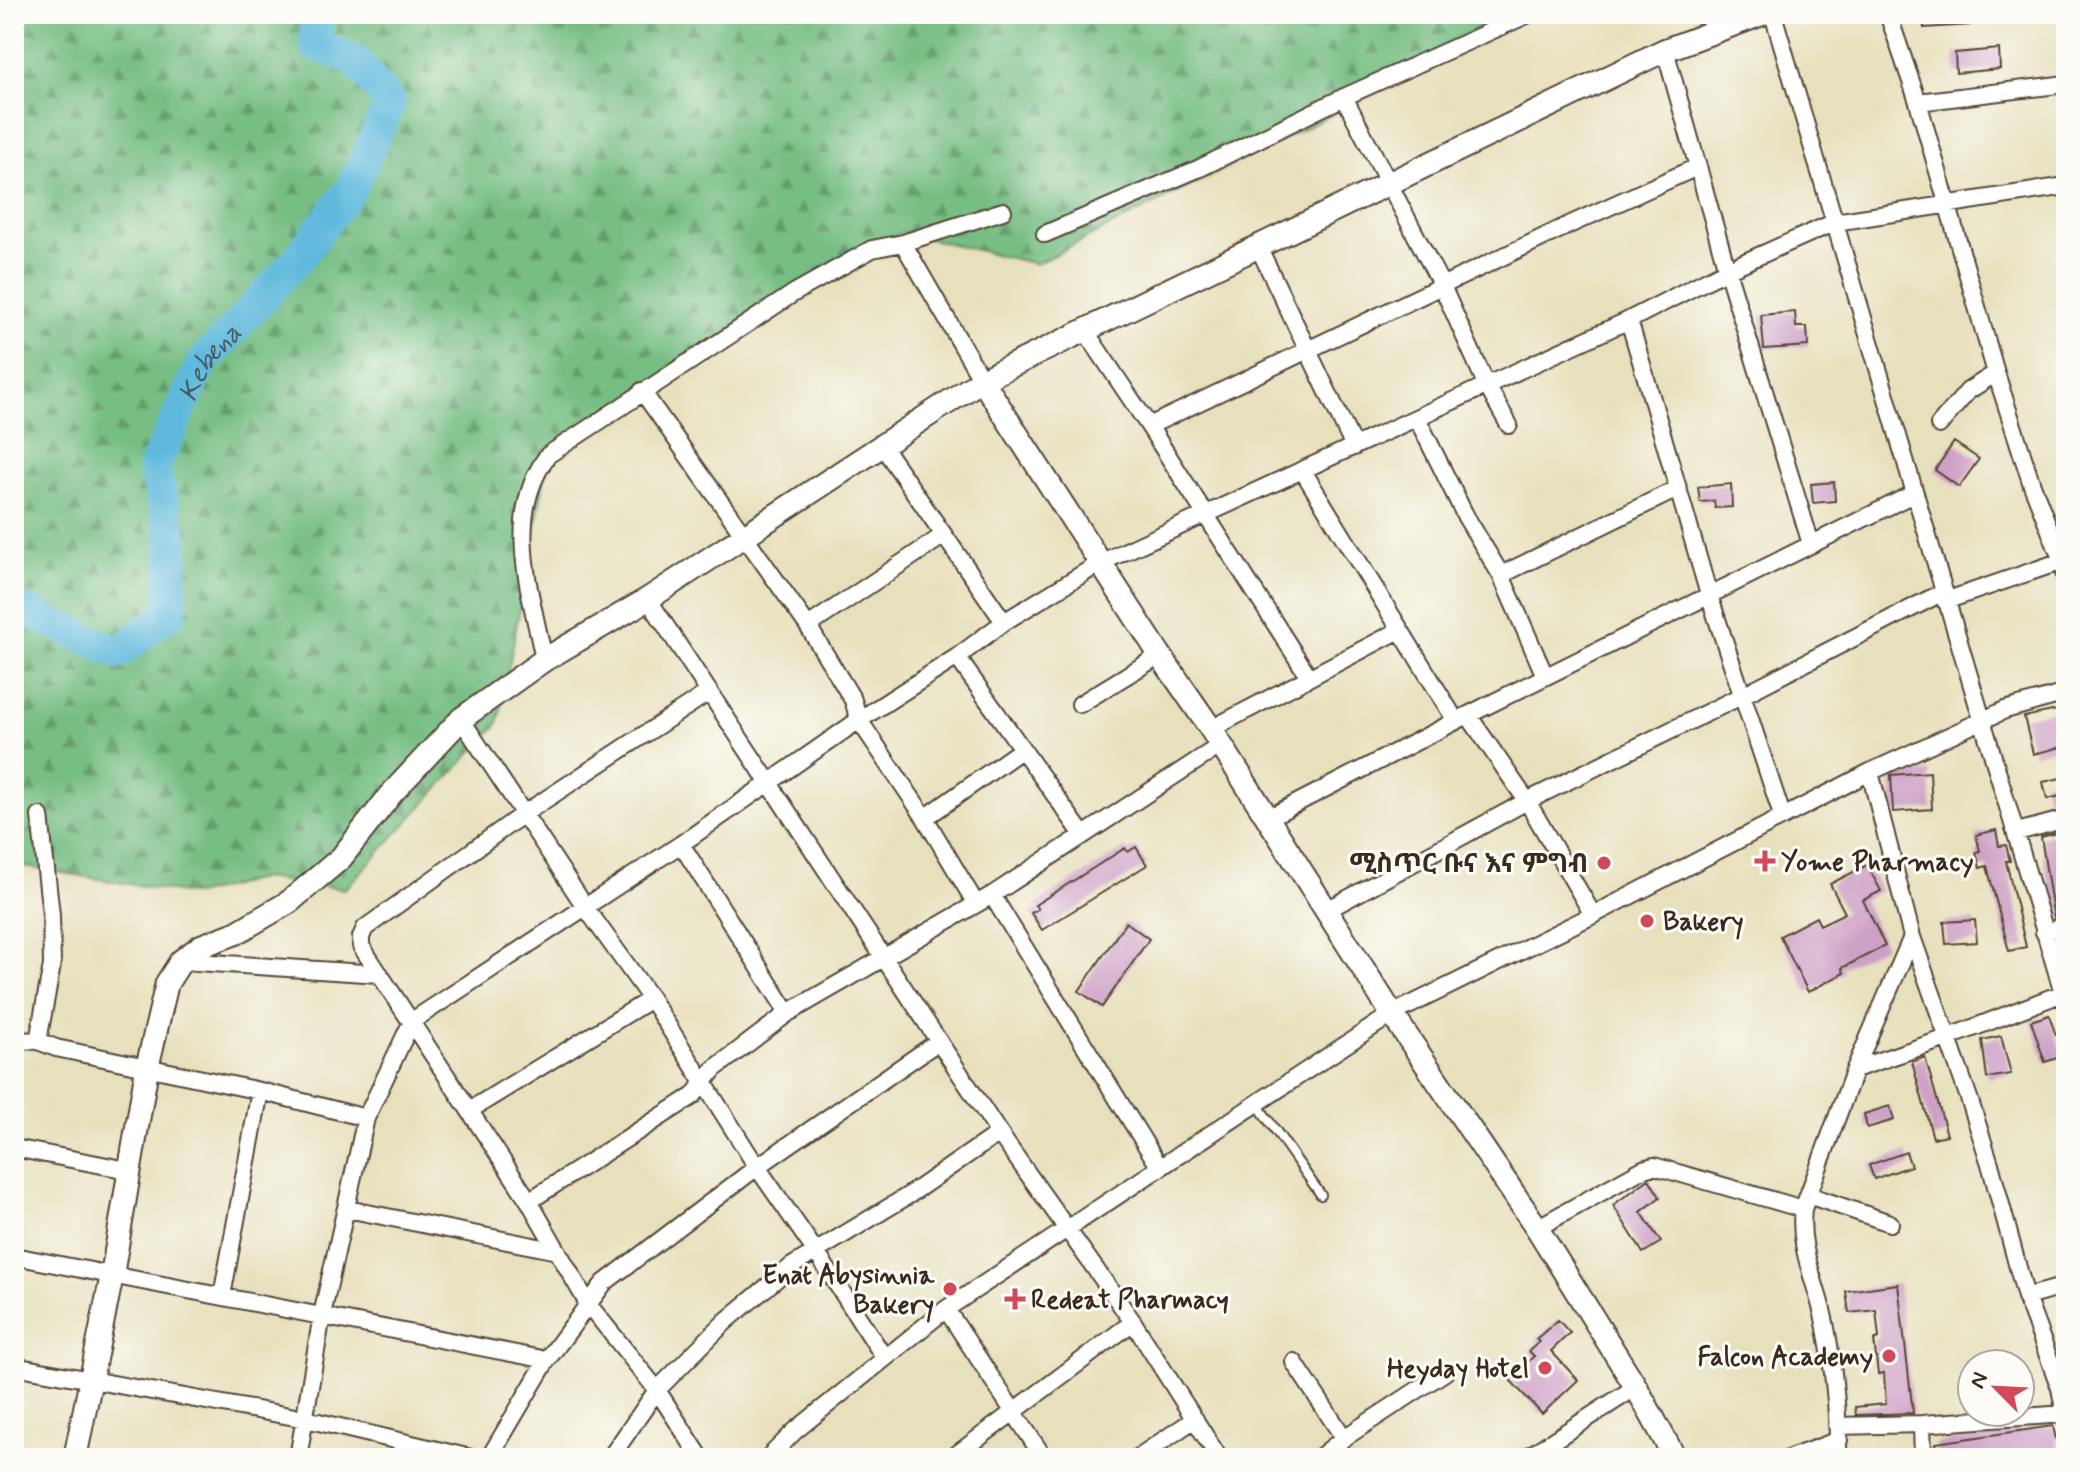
<svg xmlns="http://www.w3.org/2000/svg" width="2080" height="1472" viewBox="0 0 2080 1472" font-family="Mynerve,'Noto Sans Ethiopic',sans-serif">
  <defs>
    <pattern id="forest-firs" width="22" height="20" patternUnits="userSpaceOnUse" patternTransform="scale(2)"><rect width="22" height="20" fill="#77be84"/><path d="M5 1l3.5 6h-7zM16 11l3.5 6h-7z" fill="#639b6b"/></pattern>
  </defs>
  <rect width="100%" height="100%" fill="#fdfcf7"/>
  <filter id="ink" filterUnits="userSpaceOnUse"><feTurbulence type="fractalNoise" baseFrequency=".0125" numOctaves="2"/><feDisplacementMap in="SourceGraphic" scale="16" xChannelSelector="R" yChannelSelector="G"/><feConvolveMatrix kernelMatrix="1 2 1 2 8 2 1 2 1" color-interpolation-filters="sRGB"/></filter>
  <filter id="wash" filterUnits="userSpaceOnUse"><feTurbulence type="fractalNoise" baseFrequency=".006" numOctaves="4" result="noise"/><feDisplacementMap in="SourceGraphic" scale="32" xChannelSelector="R" yChannelSelector="G"/><feGaussianBlur stdDeviation="1.8" result="paint"/><feColorMatrix in="noise" values="0 0 0 0 0 0 0 0 0 0 0 0 0 0 0 0 0 1.4 0 .05"/><feComposite in="paint" operator="in"/></filter>
  <g filter="url(#wash)">
    <rect width="100%" height="100%" fill="#e7e0bd"/>
    <path fill="url(#forest-firs)" stroke="#597451" stroke-width="2" d="M14,14H1530L1036,264L901,232L548,460L498,724L345,889L263,878L195,895L14,865Z"/>
    <g fill="none" stroke-linecap="round" stroke-linejoin="round">
      <path stroke="#5fb9dd" stroke-width="32" id="s1" d="M14,605L118,653L171,612L172,538L154,468L201,364L295,262L351,189L390,103L355,60L315,45L317,14"/>
    </g>
    <g id="blocks">
      <path fill="#cea0c6" d="M1923,14H1969L1970,25L1924,28Z
        M1999,49L2000,69L1956,73L1955,53Z
        M1795,312L1796,327H1807L1808,346L1764,349L1761,315Z
        M1954,442L1979,459L1959,487L1935,470Z
        M1834,482L1835,501L1813,503L1811,484Z
        M1731,484L1732,507L1715,508L1714,501L1700,502L1698,487Z
        M2066,708V746L2033,754L2024,717Z
        M1930,772L1932,809L1893,812L1891,775Z
        M2061,778L2065,795L2047,799L2043,782Z
        M1996,830L1999,846L2006,845L2010,861H2006L2026,947L2009,951L1987,866L1980,868L1976,852L1980,851L1976,835Z
        M2057,833L2060,845L2064,844L2066,857V915L2054,918L2041,837Z
        M1136,847L1147,865L1042,930L1031,913L1038,909L1035,905L1125,848L1128,852Z
        M1867,865L1881,891L1863,900L1885,946L1842,968L1844,973L1808,992L1780,936L1816,917L1820,925L1845,913L1830,884Z
        M1975,920L1977,942L1946,944L1944,922Z
        M1126,922L1149,939L1102,1007L1079,991Z
        M2049,1015L2063,1056L2045,1062L2031,1021Z
        M2001,1036L2011,1074L1987,1078L1982,1040Z
        M1925,1057L1947,1135L1933,1138L1912,1062Z
        M1890,1106L1894,1120L1867,1128L1864,1114Z
        M1906,1152L1911,1166L1874,1179L1869,1165Z
        M1649,1179L1660,1197L1641,1212L1661,1242L1643,1253L1613,1205Z
        M1898,1284L1913,1413L1856,1415L1855,1407L1886,1404L1884,1373L1878,1374L1874,1340L1879,1338L1876,1310L1849,1313L1846,1291Z
        M1558,1320L1570,1333L1551,1351L1578,1380L1542,1414L1510,1380L1534,1356L1529,1351L1539,1342L1536,1339Z
        M2053,1426L2060,1458H1938L1936,1443Z"/>
    </g>
  </g>
  <g filter="url(#ink)">
    <use href="#blocks" fill-opacity="0" stroke="#554536" stroke-width="2"/>
    <g fill="none" stroke-linecap="round" stroke-linejoin="round">
      <g stroke="#554536" stroke-width="12">
        <path id="lane" d="M1257,1104L1321,1195"/>
      </g>
      <g stroke="#554536" stroke-width="20">
        <path id="street" d="M1773,14L2066,1003
          M1888,14L1918,102L1996,373L2032,485L2062,561L2066,581
          M1665,50L1727,270L1811,544
          M1344,97L1442,286L1486,384L1509,425
          M1918,102L2066,84
          M1045,234L1200,168L1344,97L1529,14
          M903,243L982,380
          M1258,246L1354,447
          M1629,320L1709,595L1782,815
          M1084,329L1149,426L1309,677
          M642,391L808,626L853,700L859,720L925,818L976,904
          M1417,418L1466,517L1501,575L1677,489
          M1939,425L1968,391L1996,373
          M1149,426L1571,224L1697,167
          M881,444L1004,622
          M1303,471L1456,721
          M1501,575L1545,676
          M648,599L999,1133L1133,1322L1219,1458
          M1945,601L2062,561
          M808,626L944,535
          M957,657L1083,835
          M544,660C531,592 503,516 548,455L794,293L872,249L903,243L1003,211
          M1080,704L1160,655
          M1468,715L1527,801L1593,915
          M461,719L586,908L651,999L757,1167L816,1252L884,1357
          M1211,729L1400,630
          M925,818L1021,750
          M1268,818L1456,721L1915,493
          M2017,832L2066,819
          M681,844L788,1013
          M992,895L1160,1168
          M1327,910L1527,801L1741,696L1943,592
          M2044,932L2066,926
          M181,961L380,974
          M14,1040L38,1041L56,1048L260,1091L366,1118
          M38,1041L52,965L51,915L40,816
          M1855,1069L1912,937L1870,772
          M470,1110L651,999
          M14,1148L128,1170
          M1808,1195L1890,1223
          M529,1201L693,1096L714,1069L788,1013L992,895L1221,745
          M347,1209L558,1251
          M1537,1228L1643,1169L1654,1166L1803,1209
          M14,1256L547,1360
          M222,1296L260,1091
          M2026,1297L2066,1286
          M946,1309L1044,1458
          M1294,1362L1344,1438
          M14,1366L306,1419L471,1458
          M1922,1424L1923,1458
          M1837,1426L1922,1424L2065,1414L2060,1388L2026,1297L1990,1164L1969,1098L1912,937
          M298,1458L322,1315L366,1118L412,1021L681,844L859,720L957,657L1004,622L1102,562L1629,320L1727,270L1835,222L2066,186
          M489,1458L547,1360L604,1283L757,1167L939,1041
          M610,1458L657,1390L726,1321L792,1266L909,1195L999,1133
          M701,1458L657,1390L588,1304L529,1201L361,946V937L365,928L522,815L709,692
          M768,1458L795,1431L946,1309L1392,1014L1593,915L1870,772L2005,710L2066,693
          M952,1458L1133,1322
          M1137,1458L1195,1419
          M1319,1458L1344,1438L1445,1372
          M1526,1458L1636,1387
          M1790,1458L1839,1440
          M1838,1458C1839,1417 1833,1363 1825,1323C1817,1283 1798,1250 1803,1209L1855,1069L1947,1038L2063,993"/>
      </g>
      <g stroke="#554536" stroke-width="26">
        <path id="secondary" d="M982,380L1160,655L1211,729L1392,1014L1537,1228L1636,1387L1675,1458
          M75,1458L112,1275L147,1068L167,983L181,961L201,946L236,933L289,902L341,858L392,793L461,719L544,660L648,599L982,380L1665,50L1762,14"/>
      </g>
      <use href="#lane" stroke="#fff" stroke-width="8"/>
      <use href="#street" stroke="#fff" stroke-width="16"/>
      <use href="#secondary" stroke="#fff" stroke-width="22"/>
    </g>
  </g>
  <g fill="#d1495b" stroke="#fdfcf7" stroke-width="3">
    <path d="M1761 849h8v8h8v8h-8v8h-8v-8h-8v-8h8z"/>
    <circle cx="1604" cy="863" r="8"/>
    <circle cx="1647" cy="921" r="8"/>
    <circle cx="950" cy="1289" r="8"/>
    <path d="M1011 1287h8v8h8v8h-8v8h-8v-8h-8v-8h8z"/>
    <circle cx="1889" cy="1356" r="8"/>
    <circle cx="1545" cy="1368" r="8"/>
  </g>
  <g text-anchor="middle" stroke-width="6" stroke-linejoin="round" paint-order="stroke">
    <g font-size="26" font-weight="bold" fill="#3b2a1e" stroke="#fdfcf7" text-anchor="end">
      <text x="1781" y="870" text-anchor="start">Yome Pharmacy</text>
      <text x="1588" y="872">ሚስጥር ቡና እና ምግብ</text>
      <text x="1663" y="930" text-anchor="start">Bakery</text>
      <text x="934" y="1283">Enat Abysinnia<tspan x="934" dy="30">Bakery</tspan></text>
      <text x="1031" y="1308" text-anchor="start">Redeat Pharmacy</text>
      <text x="1873" y="1365">Falcon Academy</text>
      <text x="1529" y="1377">Heyday Hotel</text>
    </g>
    <g font-size="28" font-style="italic" fill="#485c61" stroke="#fdfcf7">
      <text dy="10" stroke="none"><textPath href="#s1" startOffset="448">Kebena</textPath></text>
    </g>
  </g>
  <rect width="2080" height="1472" fill="none" stroke="#fdfcf7" stroke-width="48"/>
  <g transform="translate(1996 1388) rotate(294)"><circle r="38" fill="#fdfcf7" stroke="#afa8a0" stroke-width="2"/>
  <path d="M0-6L14 30L0 20L-14 30Z" fill="#d1495b"/>
  <text y="-12" font-size="22" font-weight="bold" text-anchor="middle" fill="#3b2a1e">N</text>
  </g>
</svg>
